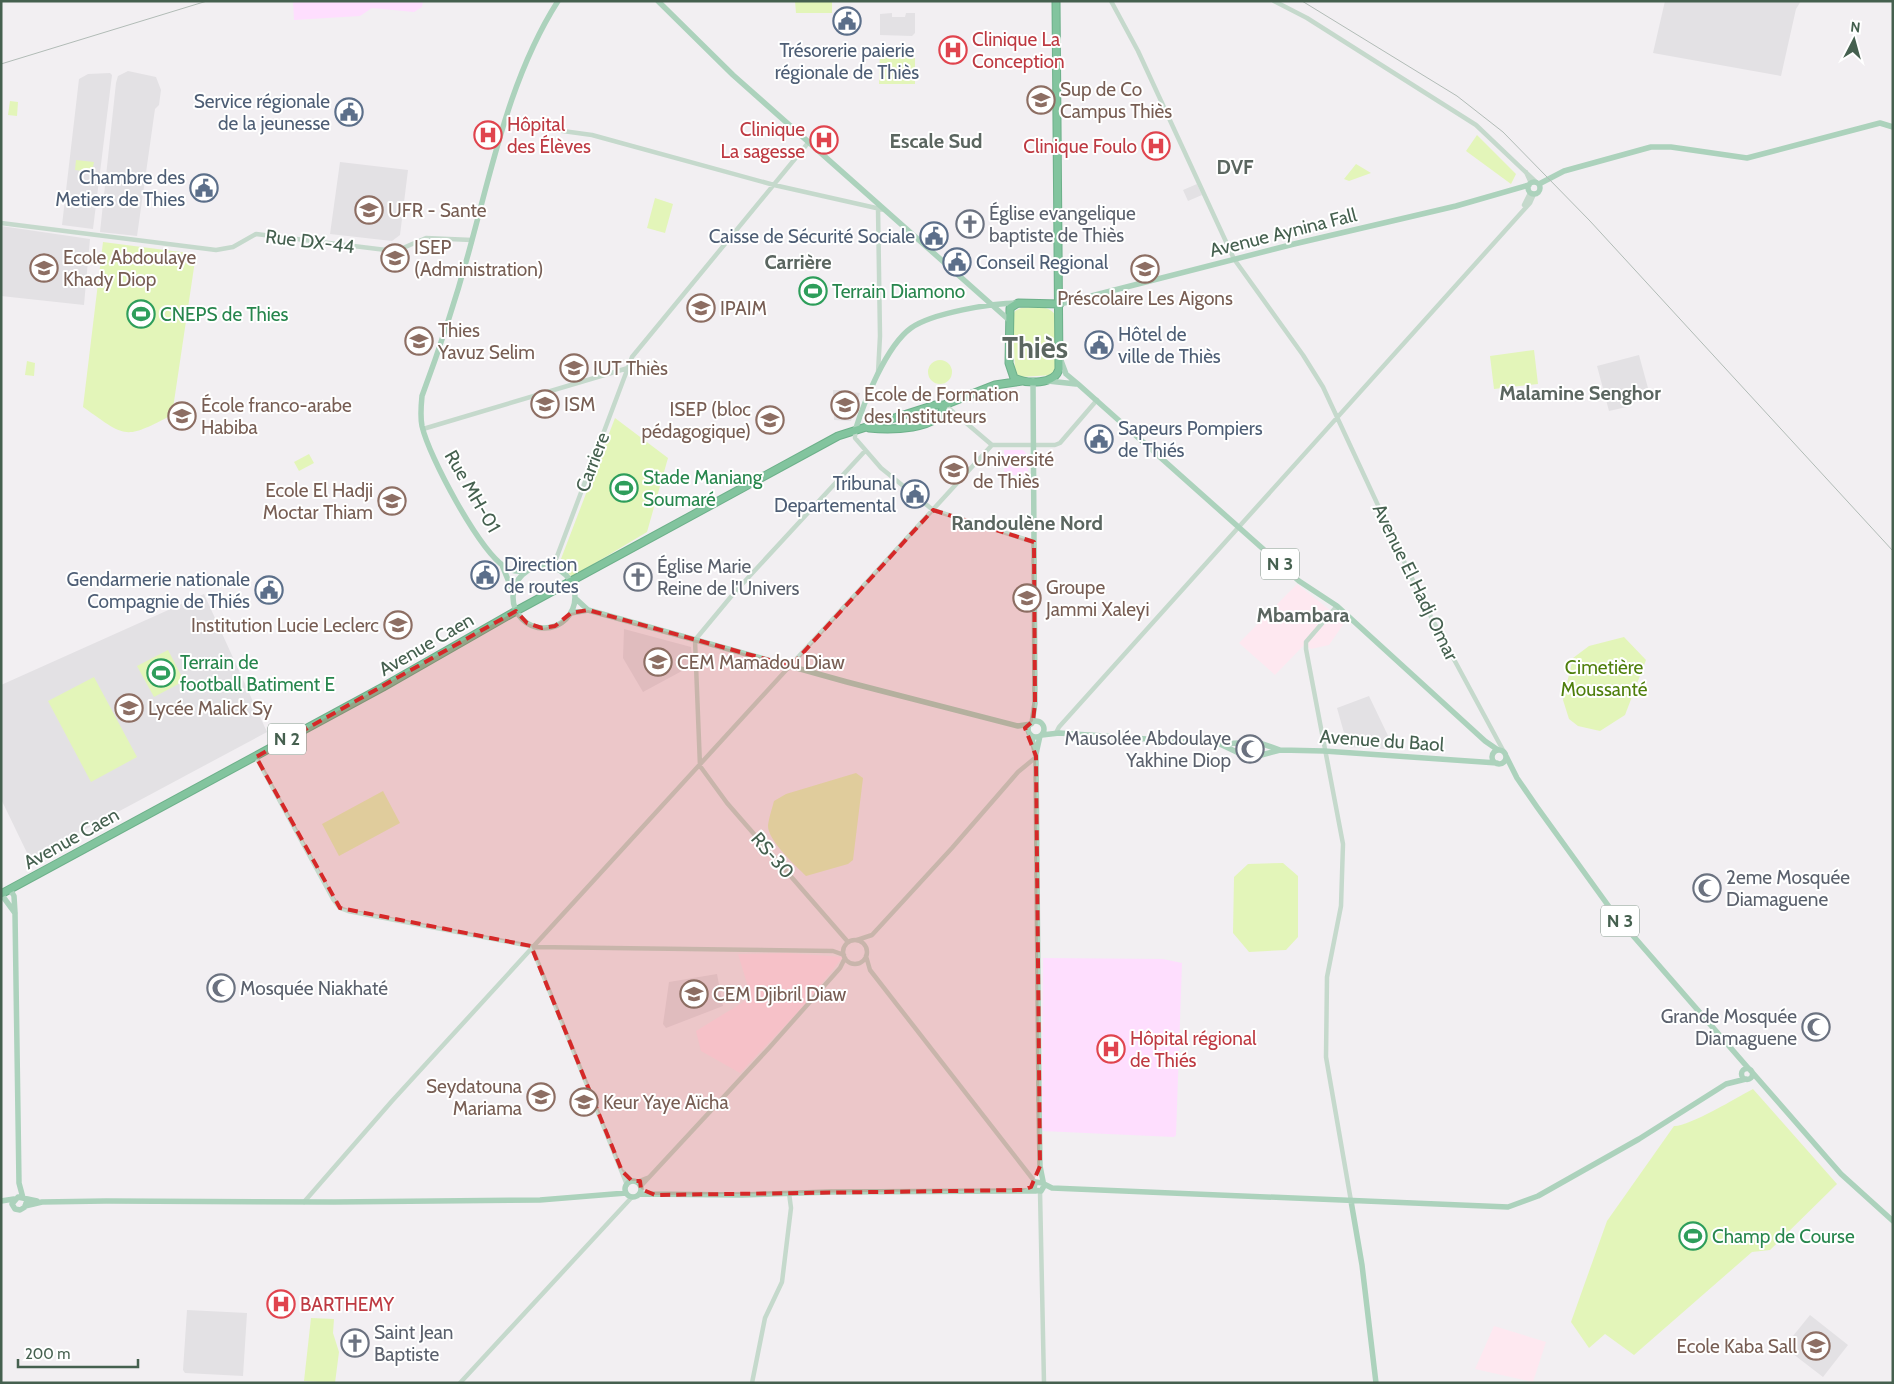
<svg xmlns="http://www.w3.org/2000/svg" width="1894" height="1384" viewBox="0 0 1894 1384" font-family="Cabin,sans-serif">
  <rect width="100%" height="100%" fill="#f2eff2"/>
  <path fill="#fee8f0" d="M1297,584L1345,622L1329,645L1311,649L1305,644L1275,675L1239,643Z
    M788,953L843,957L801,1009L740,1073L701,1051L696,1031L745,1001L749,990L738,954Z
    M1494,1326L1546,1342L1533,1382L1475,1369Z"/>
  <path fill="#e3e1e4" d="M1665,1H1801L1796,9L1781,76L1653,53Z
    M892,13V17H905L906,13H915V33L912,36L880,35V14Z
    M128,71L156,77L161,90L159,105L155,109L137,236L100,232L116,83L118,76Z
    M110,73L112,75L93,229L62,225L79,79L88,74Z
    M1031,88L1051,89V112H1031Z
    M340,162L408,170L400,235L392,241L330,234Z
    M1197,184L1202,195L1188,201L1183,190Z
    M1,226L90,239L84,305L1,296Z
    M1639,355L1648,388L1628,394L1631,406L1609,411L1597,366Z
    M833,390H842L841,400L849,401L851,392L860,393L851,421L834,420Z
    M204,594L267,732L30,859L1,799V685Z
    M624,629L691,647L693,665L643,692L623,658Z
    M1369,696L1392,744L1387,749L1348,747L1337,708Z
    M717,974L723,1006L666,1028L663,1024L669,982Z
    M187,1310L247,1313L243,1376L185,1373L183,1370Z
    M1810,1315L1848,1345L1823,1377L1784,1347Z"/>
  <path fill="#fedefe" d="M293,1H423L422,7L414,12L372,8L360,16L294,20Z
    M1004,450H1023L1028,455V475H1004Z
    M1043,958L1163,959L1182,963L1176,1135L1174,1137L1042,1131Z"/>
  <path fill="#e3f5b9" d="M795,1H832V13H796Z
    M880,46L915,47V84H879Z
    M10,101L18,102L17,116L8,115Z
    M1477,135L1516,174L1511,184L1466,151Z
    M76,160L94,162L92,172L75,170Z
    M1356,164L1371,173L1349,181L1344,179Z
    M655,198L673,204L665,233L647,228Z
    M103,242L196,254L172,415C124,440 127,438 83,407Z
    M1021,308C1033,308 1049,304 1056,316V369L1052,375L1021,377L1015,373L1013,316L1015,311Z
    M1534,350L1538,384L1494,389L1490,356Z
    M928 372a12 12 0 1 1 24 0a12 12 0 1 1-24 0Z
    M27,361L35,363L34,376L25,375Z
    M615,418L668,458L647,532L572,577L559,564Z
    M309,454L314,463L299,471L294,462Z
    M1624,637L1646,660L1625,715L1600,731L1578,726L1569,719L1563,700L1572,662L1573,658L1589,646Z
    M168,650L184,681L154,697L137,666Z
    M94,677L137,757L91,782L48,701Z
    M856,773L863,778L853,860L848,864L806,876C796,866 767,840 768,825C769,817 772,809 774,801L786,794Z
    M383,791L400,823L339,856L322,824Z
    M1283,863L1298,876V937L1286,950L1249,952L1233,933L1234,877L1248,864Z
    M1753,1089L1837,1184L1770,1250L1752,1252L1634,1355L1605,1334L1589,1348L1571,1322L1607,1221L1674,1126C1688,1127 1738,1097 1753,1089Z
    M311,1318L334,1319L333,1333L339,1352L335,1383L304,1381Z"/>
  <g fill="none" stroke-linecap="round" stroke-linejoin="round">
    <g stroke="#6db08a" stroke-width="9">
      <path id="highway" d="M1056,1L1059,369C1055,385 1027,384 1014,378L1009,363L1010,308L1018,303L1060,304
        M869,428C887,430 942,431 944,405
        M1,894L383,687L516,611L827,442L838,436L935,405H944L995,385L1022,381"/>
    </g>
    <path stroke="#c5d9cc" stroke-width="4.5" d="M1111,1L1138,51L1234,259L1303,355L1323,387L1423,602L1504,752
      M1274,1L1307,18L1476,125L1536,182
      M505,123L592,135L774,185L885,210
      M1526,172L1531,183
      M1524,205L1530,193
      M878,208L880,336L878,373
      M1,223L216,250L233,247L256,234L386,250L403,248L426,238L472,240
      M945,405L992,445H1055L1060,443L1097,400
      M423,429L628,368
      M855,431V438L881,468L933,510L1034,542
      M553,567L632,357L808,143
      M1337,606L1306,642V649L1343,844L1341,906L1327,977L1326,1057L1351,1201
      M1056,733L1059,727L1530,203L1534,194
      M256,757L333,899L340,908L348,911L535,947L833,951L844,955
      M857,940L872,935L952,848L1018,772L1035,758
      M843 952a12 12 0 1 1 24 0a12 12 0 1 1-24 0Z
      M848,942L727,803L700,766L695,640L734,593L865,451
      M533,950L627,1185
      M866,956L870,970L1035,1182
      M623,1172L632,1181
      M637,1182L647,1178
      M641,1186L769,1048L840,968L845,958
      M1040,1191L1044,1383
      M304,1202L392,1101L992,445
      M460,1383L632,1197
      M752,1383L765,1318L782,1282L791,1208L789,1193"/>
    <path stroke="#acd2bc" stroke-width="5.5" d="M658,1L733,75L1009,320
      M1528 188a6 6 0 1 1 12 0a6 6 0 1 1-12 0Z
      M1539,184L1564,171L1651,147H1671L1747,158L1880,123L1893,127
      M1060,304L1294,244L1456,206L1529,185
      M1060,358L1066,374L1078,384L1299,581L1337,606L1485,741L1498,750
      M1048,381L1076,384
      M855,431C864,402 886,346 911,328C932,313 992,303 1018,303
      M502,565L513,592
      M513 597a31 31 0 1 1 62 0a31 31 0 1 1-62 0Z
      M527,571C519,572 512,572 505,567C479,550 429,457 422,426C420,416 421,406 422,396C441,345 458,293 472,240C494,159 512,73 558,1
      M575,598L588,610L847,682L1018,726L1031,724
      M571,613L588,610
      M1028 729a8 8 0 1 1 16 0a8 8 0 1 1-16 0Z
      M1032,723L1035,703L1033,381
      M1031,735L1036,756L1039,1102L1040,1166L1044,1186L1041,1191L1034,1190L1035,1182L1043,1183
      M1042,735L1059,733L1220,744L1257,742L1280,750
      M1220,744L1243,755L1254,757L1280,750L1324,751L1497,763
      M1492 757a7 7 0 1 1 14 0a7 7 0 1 1-14 0Z
      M1036,754L1040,736
      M1506,756L1517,778L1537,807L1615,915L1749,1069
      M10,889L14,896L15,913L19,1183L23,1198
      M1,894L15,913
      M1741.5 1074a5.5 5.5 0 1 1 11 0a5.5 5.5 0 1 1-11 0Z
      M1751,1071L1841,1174L1893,1221
      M625 1189a8 8 0 1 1 16 0a8 8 0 1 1-16 0Z
      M1044,1184L1052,1188L1508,1207L1538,1196L1639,1139L1726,1084L1746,1079
      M640,1194L742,1195L830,1192L1036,1191
      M1,1201L14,1199
      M1351,1201L1362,1265L1376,1383
      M26,1203L25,1207L20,1210L15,1209L12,1204L18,1197L37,1201
      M25,1206L42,1202L106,1201L334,1202L540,1200L626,1193"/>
    <use href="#highway" stroke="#82c49e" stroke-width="7"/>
    <path stroke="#b1bbb6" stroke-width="1" d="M1302,1L1457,96L1503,132L1590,221L1893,551
      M1,64L207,1"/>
  </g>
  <path fill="#d62828" fill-opacity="0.2" stroke="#d62828" stroke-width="4" stroke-dasharray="10 6" stroke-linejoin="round" d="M933,510L1034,542L1035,703L1033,721L1025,728L1036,756L1040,1166L1031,1187L1023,1190L655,1195L641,1189L640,1181H632L622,1171L531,946L340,908L256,757L516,611L527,623L542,628L555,626L571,613L588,610L791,666Z"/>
  <defs>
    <g id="civic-ring" transform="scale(1.4375)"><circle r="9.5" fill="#fff" stroke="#5c6f8a" stroke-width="1.5"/><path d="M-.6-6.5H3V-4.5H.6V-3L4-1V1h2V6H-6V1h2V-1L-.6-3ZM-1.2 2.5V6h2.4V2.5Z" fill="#5c6f8a"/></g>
    <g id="hospital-ring" transform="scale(1.4375)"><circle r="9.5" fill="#fff" stroke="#e0444e" stroke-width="1.5"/><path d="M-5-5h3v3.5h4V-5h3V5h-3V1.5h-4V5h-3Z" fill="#e0444e"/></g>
    <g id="university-ring" transform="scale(1.4375)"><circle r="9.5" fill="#fff" stroke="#8d6e63" stroke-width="1.5"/><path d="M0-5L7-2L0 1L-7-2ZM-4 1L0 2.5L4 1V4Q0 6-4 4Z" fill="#8d6e63"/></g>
    <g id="church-ring" transform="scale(1.4375)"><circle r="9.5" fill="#fff" stroke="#6b7280" stroke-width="1.5"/><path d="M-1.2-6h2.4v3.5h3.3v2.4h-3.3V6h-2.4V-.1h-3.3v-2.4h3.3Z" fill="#6b7280"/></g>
    <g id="school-ring" transform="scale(1.4375)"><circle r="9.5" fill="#fff" stroke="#8d6e63" stroke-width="1.5"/><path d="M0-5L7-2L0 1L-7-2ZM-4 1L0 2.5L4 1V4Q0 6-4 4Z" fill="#8d6e63"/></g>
    <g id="stadium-ring" transform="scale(1.4375)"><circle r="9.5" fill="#fff" stroke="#2e9e5b" stroke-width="1.5"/><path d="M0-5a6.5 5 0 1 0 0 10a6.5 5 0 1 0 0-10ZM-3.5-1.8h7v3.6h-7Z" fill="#2e9e5b"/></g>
    <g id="mosque-ring" transform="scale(1.4375)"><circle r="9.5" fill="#fff" stroke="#6b7280" stroke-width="1.5"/><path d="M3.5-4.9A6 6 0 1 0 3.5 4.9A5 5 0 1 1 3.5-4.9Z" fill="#6b7280"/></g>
  </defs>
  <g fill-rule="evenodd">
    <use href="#civic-ring" x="847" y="21"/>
    <use href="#hospital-ring" x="953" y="50"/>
    <use href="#university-ring" x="1041" y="100"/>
    <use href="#civic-ring" x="349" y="112"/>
    <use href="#hospital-ring" x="488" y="135"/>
    <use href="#hospital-ring" x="824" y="140"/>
    <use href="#hospital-ring" x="1156" y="146"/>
    <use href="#civic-ring" x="204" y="188"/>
    <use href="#university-ring" x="369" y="210"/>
    <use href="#church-ring" x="970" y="224"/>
    <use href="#civic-ring" x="934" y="236"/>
    <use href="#university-ring" x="395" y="258"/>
    <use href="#civic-ring" x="957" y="262"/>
    <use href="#school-ring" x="44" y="268"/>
    <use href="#school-ring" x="1145" y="269"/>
    <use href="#stadium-ring" x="813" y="291"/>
    <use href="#university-ring" x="701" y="308"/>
    <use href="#stadium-ring" x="141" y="314"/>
    <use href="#school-ring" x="419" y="341"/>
    <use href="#civic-ring" x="1099" y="345"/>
    <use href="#university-ring" x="574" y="368"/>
    <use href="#university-ring" x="545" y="404"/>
    <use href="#university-ring" x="845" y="405"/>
    <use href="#school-ring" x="182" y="416"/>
    <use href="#university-ring" x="770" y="420"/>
    <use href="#civic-ring" x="1099" y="439"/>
    <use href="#university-ring" x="954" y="470"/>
    <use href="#stadium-ring" x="624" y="488"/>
    <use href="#civic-ring" x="915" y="494"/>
    <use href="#school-ring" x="392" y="501"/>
    <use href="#civic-ring" x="485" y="575"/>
    <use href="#church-ring" x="638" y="577"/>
    <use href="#civic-ring" x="269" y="590"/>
    <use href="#school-ring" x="1027" y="598"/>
    <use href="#school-ring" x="398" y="625"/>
    <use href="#school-ring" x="658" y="662"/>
    <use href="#stadium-ring" x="161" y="673"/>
    <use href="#school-ring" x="129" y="708"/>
    <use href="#mosque-ring" x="1250" y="749"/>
    <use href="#mosque-ring" x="1707" y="888"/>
    <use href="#mosque-ring" x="221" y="988"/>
    <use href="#school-ring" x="694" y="994"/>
    <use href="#mosque-ring" x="1816" y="1027"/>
    <use href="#hospital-ring" x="1111" y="1049"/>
    <use href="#school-ring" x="541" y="1097"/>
    <use href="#school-ring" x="584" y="1102"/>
    <use href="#stadium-ring" x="1693" y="1236"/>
    <use href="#hospital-ring" x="281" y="1304"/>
    <use href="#church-ring" x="355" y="1343"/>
    <use href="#school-ring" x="1816" y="1346"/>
  </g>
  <g text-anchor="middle" stroke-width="4" stroke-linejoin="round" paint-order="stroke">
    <g fill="#fff" stroke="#7d9084" stroke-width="1">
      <rect x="1261" y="548.5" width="38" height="31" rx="4"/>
      <rect x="268" y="723.5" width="38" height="31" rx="4"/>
      <rect x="1601" y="905.5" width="38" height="31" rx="4"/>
    </g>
    <g font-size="18" font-weight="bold" fill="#45604f">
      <text x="1280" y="570">N 3</text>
      <text x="287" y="745">N 2</text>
      <text x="1620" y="927">N 3</text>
    </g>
    <g font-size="19" fill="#be3a42" stroke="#fff" text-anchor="start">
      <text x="972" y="46">Clinique La<tspan x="972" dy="22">Conception</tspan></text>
      <text x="507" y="131">Hôpital<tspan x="507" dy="22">des Élèves</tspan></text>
      <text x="805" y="136" text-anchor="end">Clinique<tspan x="805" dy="22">La sagesse</tspan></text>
      <text x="1137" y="153" text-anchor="end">Clinique Foulo</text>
      <text x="1130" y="1045">Hôpital régional<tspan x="1130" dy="22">de Thiés</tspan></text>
      <text x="300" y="1311">BARTHEMY</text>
    </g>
    <g font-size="19" fill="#4e5e75" stroke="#fff" text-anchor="end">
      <text x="847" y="57" text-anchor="middle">Trésorerie paierie<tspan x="847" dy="22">régionale de Thiès</tspan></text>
      <text x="330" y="108">Service régionale<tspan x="330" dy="22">de la jeunesse</tspan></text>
      <text x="185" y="184">Chambre des<tspan x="185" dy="22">Metiers de Thies</tspan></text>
      <text x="915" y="243">Caisse de Sécurité Sociale</text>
      <text x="976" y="269" text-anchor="start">Conseil Regional</text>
      <text x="1118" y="341" text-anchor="start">Hôtel de<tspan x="1118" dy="22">ville de Thiès</tspan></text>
      <text x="1118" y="435" text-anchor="start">Sapeurs Pompiers<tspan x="1118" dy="22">de Thiés</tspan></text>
      <text x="896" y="490">Tribunal<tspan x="896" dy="22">Departemental</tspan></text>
      <text x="504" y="571" text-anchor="start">Direction<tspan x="504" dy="22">de routes</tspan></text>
      <text x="250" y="586">Gendarmerie nationale<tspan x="250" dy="22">Compagnie de Thiés</tspan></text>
    </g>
    <g font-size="19" fill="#785e54" stroke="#fff" text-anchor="start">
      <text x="1060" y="96">Sup de Co<tspan x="1060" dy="22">Campus Thiès</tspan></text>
      <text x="388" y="217">UFR - Sante</text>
      <text x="414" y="254">ISEP<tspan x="414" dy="22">(Administration)</tspan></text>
      <text x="63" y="264">Ecole Abdoulaye<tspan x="63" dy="22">Khady Diop</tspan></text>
      <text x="1145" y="305" text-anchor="middle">Préscolaire Les Aigons</text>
      <text x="720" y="315">IPAIM</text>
      <text x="438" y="337">Thies<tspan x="438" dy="22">Yavuz Selim</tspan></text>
      <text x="593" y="375">IUT Thiès</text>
      <text x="864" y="401">Ecole de Formation<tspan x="864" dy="22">des Instituteurs</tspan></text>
      <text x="564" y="411">ISM</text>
      <text x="201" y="412">École franco-arabe<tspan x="201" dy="22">Habiba</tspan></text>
      <text x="751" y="416" text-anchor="end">ISEP (bloc<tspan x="751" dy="22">pédagogique)</tspan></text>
      <text x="973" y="466">Université<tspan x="973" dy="22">de Thiès</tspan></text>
      <text x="373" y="497" text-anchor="end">Ecole El Hadji<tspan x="373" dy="22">Moctar Thiam</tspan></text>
      <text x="1046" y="594">Groupe<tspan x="1046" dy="22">Jammi Xaleyi</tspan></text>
      <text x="379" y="632" text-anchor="end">Institution Lucie Leclerc</text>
      <text x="677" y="669">CEM Mamadou Diaw</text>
      <text x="148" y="715">Lycée Malick Sy</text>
      <text x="713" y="1001">CEM Djibril Diaw</text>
      <text x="522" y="1093" text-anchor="end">Seydatouna<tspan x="522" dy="22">Mariama</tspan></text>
      <text x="603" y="1109">Keur Yaye Aïcha</text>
      <text x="1797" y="1353" text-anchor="end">Ecole Kaba Sall</text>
    </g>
    <g font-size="19" fill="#5b616d" stroke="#fff" text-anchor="start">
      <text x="989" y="220">Église evangelique<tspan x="989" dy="22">baptiste de Thiès</tspan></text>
      <text x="657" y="573">Église Marie<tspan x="657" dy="22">Reine de l'Univers</tspan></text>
      <text x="1231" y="745" text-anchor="end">Mausolée Abdoulaye<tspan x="1231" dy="22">Yakhine Diop</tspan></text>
      <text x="1726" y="884">2eme Mosquée<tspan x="1726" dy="22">Diamaguene</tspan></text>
      <text x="240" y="995">Mosquée Niakhaté</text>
      <text x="1797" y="1023" text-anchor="end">Grande Mosquée<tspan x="1797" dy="22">Diamaguene</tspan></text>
      <text x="374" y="1339">Saint Jean<tspan x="374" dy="22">Baptiste</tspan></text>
    </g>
    <g font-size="19" fill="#45604f" stroke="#fff">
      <text transform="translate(1283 232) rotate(-14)" y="7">Avenue Aynina Fall</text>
      <text transform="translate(310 241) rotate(7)" y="7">Rue DX-44</text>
      <text transform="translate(592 462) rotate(-69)" y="7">Carriere</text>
      <text transform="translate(473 491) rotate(60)" y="7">Rue MH-01</text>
      <text transform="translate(1416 582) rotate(64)" y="7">Avenue El Hadj Omar</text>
      <text transform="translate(426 644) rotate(-30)" y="7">Avenue Caen</text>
      <text transform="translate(1382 740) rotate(4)" y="7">Avenue du Baol</text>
      <text transform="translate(71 838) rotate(-29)" y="7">Avenue Caen</text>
      <text transform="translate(773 855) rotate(49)" y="7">RS-30</text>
    </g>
    <g font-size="19" fill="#27864d" stroke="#fff" text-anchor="start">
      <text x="832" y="298">Terrain Diamono</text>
      <text x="160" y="321">CNEPS de Thies</text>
      <text x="643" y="484">Stade Maniang<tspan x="643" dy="22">Soumaré</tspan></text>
      <text x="180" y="669">Terrain de<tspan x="180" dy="22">football Batiment E</tspan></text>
      <text x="1712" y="1243">Champ de Course</text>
    </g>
    <g font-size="19" fill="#4f7f0c" stroke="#fff">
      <text x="1604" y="674">Cimetière<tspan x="1604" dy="22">Moussanté</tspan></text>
    </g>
    <g font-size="20" font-weight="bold" fill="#5b6660" stroke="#fff">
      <text x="936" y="148">Escale Sud</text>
      <text x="1235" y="174">DVF</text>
      <text x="798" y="269">Carrière</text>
      <text x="1580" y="400">Malamine Senghor</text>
      <text x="1027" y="530">Randoulène Nord</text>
      <text x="1303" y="622">Mbambara</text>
    </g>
    <g font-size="29" font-weight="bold" fill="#5b6660" stroke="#fff">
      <text x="1035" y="358">Thiès</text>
    </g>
  </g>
  <rect width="1894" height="1384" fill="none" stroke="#45604f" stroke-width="5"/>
  <g transform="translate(1854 40) rotate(6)" stroke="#ffffff" stroke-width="4" paint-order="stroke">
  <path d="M0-4L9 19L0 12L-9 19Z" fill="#45604f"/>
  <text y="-8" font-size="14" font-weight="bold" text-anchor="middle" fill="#45604f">N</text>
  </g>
  <path d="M18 1359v8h120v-8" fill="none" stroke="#45604f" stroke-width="2.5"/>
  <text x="25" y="1359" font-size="15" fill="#45604f" stroke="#ffffff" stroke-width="4" paint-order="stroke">200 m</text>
</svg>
